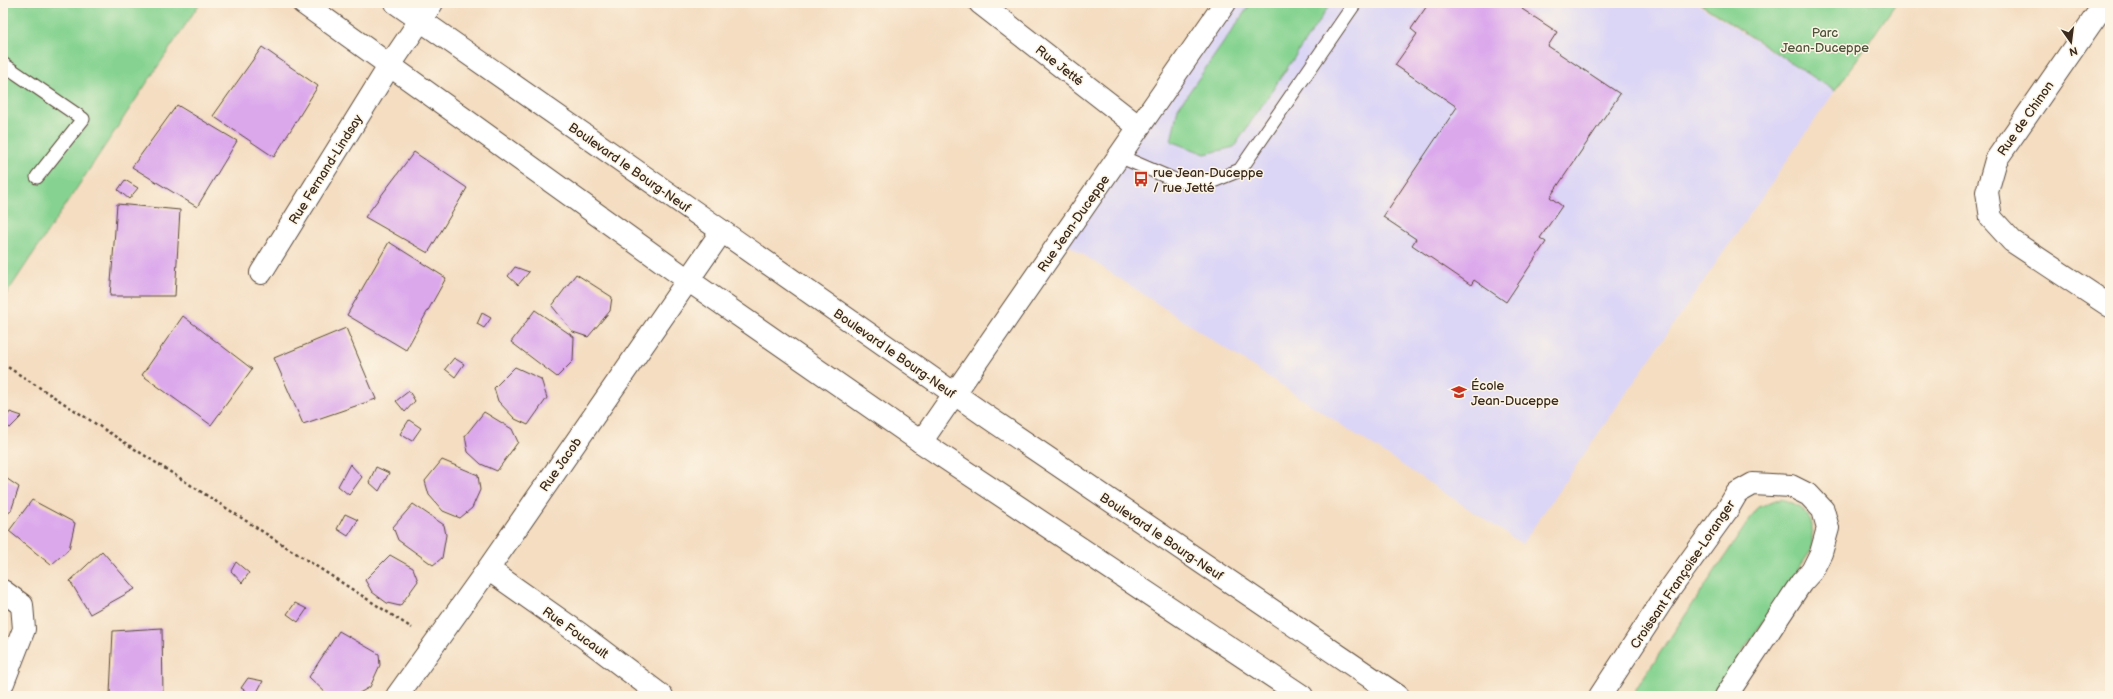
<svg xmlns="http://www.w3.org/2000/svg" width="2113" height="699" viewBox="0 0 2113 699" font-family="'Balsamiq Sans',sans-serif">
  <rect width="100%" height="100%" fill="#fcf5e5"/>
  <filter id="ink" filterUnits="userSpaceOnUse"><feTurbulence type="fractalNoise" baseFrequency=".025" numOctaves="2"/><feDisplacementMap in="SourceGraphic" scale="8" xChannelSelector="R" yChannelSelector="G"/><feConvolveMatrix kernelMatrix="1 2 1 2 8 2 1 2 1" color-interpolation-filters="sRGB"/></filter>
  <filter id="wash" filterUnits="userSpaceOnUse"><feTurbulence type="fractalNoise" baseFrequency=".012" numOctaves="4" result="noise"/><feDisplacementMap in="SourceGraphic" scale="16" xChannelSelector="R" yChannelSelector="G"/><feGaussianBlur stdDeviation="0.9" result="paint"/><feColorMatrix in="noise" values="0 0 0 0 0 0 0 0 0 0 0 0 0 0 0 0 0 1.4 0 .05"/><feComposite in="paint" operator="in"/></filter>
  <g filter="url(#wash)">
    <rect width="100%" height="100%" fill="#f4ddc1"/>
    <path fill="#dcd6f6" d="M1225,3H1696L1835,91L1522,544L1061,240Z"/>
    <path fill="#86d391" stroke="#607e58" d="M3,3H200L3,299Z
      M1251,3H1331L1234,147L1205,154L1171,141L1178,108Z
      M1699,3H1896L1835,91Z
      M1782,499L1801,507L1812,524V549L1713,696H1631L1758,507Z"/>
    <g id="blocks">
      <path fill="#dba8ec" d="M1429,3H1527L1522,9L1557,32L1548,46L1620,94L1550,197L1562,206L1540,238L1546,242L1506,302L1474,280L1471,285L1412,245L1416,239L1383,217L1457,107L1395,65L1417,34L1411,29Z
        M262,47L318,86L274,157L213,116Z
        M177,105L237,141L197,207L132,167Z
        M414,152L467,188L428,253L365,217Z
        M125,180L138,188L129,199L118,190Z
        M117,204L180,210L175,296H110Z
        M389,242L446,278L406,350L347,315Z
        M515,267L529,272L518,285L508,276Z
        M576,274L612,297L610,311L588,337L573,332L552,306Z
        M535,310L574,337L573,361L557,377L511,342Z
        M482,313L491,318L484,328L477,324Z
        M183,316L252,369L211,425L142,375Z
        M346,328L376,399L303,424L274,358Z
        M454,358L464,364L455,377L445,369Z
        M515,367L541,379L547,398L528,425L515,419L498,401L494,388Z
        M409,391L415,401L405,412L396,401Z
        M10,412L22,416L10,428L3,423Z
        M484,412L512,429L518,442L497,471L481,464L468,452L465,436Z
        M409,420L421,428L412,441L400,434Z
        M442,460L478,475L480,490L472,508L460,518L443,511L429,495L425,481Z
        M350,464L362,477L349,495L338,486Z
        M376,467L389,473L379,491L369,482Z
        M3,476L19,487L11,511L3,517Z
        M32,500L75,523L69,549L51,565L9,531Z
        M413,504L444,525L446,535L442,558L433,565L398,540L393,527Z
        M345,514L358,520L348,536L337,529Z
        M102,551L135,589L90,614L70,581Z
        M390,555L413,568L418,581L400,606L387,603L372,592L365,580Z
        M236,562L249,573L242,583L231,571Z
        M295,603L307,609L298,622L287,614Z
        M162,628L163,696H117L110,694L113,631Z
        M339,631L379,654L380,665L370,687L354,696H329L309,677Z
        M248,678L263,681L255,696L241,688Z"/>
    </g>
  </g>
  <g filter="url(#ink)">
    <use href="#blocks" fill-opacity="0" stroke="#574536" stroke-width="1"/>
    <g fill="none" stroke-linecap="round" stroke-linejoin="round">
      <g stroke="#574536" stroke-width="15">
        <path id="service" d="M3,64L83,119L37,177
          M1119,156L1177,181H1213L1240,170L1355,3"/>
      </g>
      <g stroke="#574536" stroke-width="24">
        <path id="minor" d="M980,3L1139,127
          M2105,3L1996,160L1987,192L1991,218L2012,241L2110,306
          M261,273L390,65L432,3
          M921,442L1225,3
          M488,569L580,634L662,696
          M3,591L22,605L24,629L3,683
          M397,696L488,569L722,231
          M1600,696L1670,589L1727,510L1737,493L1753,484L1791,486L1809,495L1823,510L1828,528L1821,553L1812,571L1801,583L1726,696"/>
      </g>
      <g stroke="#574536" stroke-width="24">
        <path id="tertiary" d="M303,3L688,280L921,442L1302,696
          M396,3L989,418L1398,696"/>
      </g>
      <path stroke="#574536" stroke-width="2.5" stroke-dasharray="3 3" stroke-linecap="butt" d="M3,364L412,628"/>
      <use href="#service" stroke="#fff" stroke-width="13"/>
      <use href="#minor" stroke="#fff" stroke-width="22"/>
      <use href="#tertiary" stroke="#fff" stroke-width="22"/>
    </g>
  </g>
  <defs>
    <g id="bus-bare" transform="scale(1.2)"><path d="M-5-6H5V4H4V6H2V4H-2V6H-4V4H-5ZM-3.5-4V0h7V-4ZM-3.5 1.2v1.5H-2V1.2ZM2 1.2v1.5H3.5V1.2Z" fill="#c8321e" stroke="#fcf5e5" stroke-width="2.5" paint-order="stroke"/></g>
    <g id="school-bare" transform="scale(1.2)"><path d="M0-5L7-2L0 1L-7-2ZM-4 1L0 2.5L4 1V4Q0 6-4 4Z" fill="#c8321e" stroke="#fcf5e5" stroke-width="2.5" paint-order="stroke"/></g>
  </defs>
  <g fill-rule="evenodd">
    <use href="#bus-bare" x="1141" y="179"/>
    <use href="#school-bare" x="1459" y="392"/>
  </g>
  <g text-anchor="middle" stroke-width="3" stroke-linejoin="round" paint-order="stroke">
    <g font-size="13" fill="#4e543b" stroke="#fcf5e5">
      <text x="1825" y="37">Parc<tspan x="1825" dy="15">Jean-Duceppe</tspan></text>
    </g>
    <g font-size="13" fill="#3b2a1e" stroke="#fcf5e5">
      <text transform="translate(1060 65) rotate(38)" y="5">Rue Jetté</text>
      <text transform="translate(2025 118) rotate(-55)" y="5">Rue de Chinon</text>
      <text transform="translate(630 167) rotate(35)" y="5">Boulevard le Bourg-Neuf</text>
      <text transform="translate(325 169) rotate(-58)" y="5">Rue Fernand-Lindsay</text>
      <text transform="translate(1073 223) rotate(-55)" y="5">Rue Jean-Duceppe</text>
      <text transform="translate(895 353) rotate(35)" y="5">Boulevard le Bourg-Neuf</text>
      <text transform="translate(560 464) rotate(-55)" y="5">Rue Jacob</text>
      <text transform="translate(1162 536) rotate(34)" y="5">Boulevard le Bourg-Neuf</text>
      <text transform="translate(1682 574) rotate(-56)" y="5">Croissant Françoise-Loranger</text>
      <text transform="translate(576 632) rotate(36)" y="5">Rue Foucault</text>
    </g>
    <g font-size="13" fill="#3b2a1e" stroke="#fcf5e5" text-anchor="start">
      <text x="1153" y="177">rue Jean-Duceppe<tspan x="1153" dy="15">/ rue Jetté</tspan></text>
      <text x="1471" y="390">École<tspan x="1471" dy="15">Jean-Duceppe</tspan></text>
    </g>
  </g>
  <rect width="2113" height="699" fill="none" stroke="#fcf5e5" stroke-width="16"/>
  <g transform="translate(2071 42) rotate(166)" stroke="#fcf5e5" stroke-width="3" paint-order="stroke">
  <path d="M0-3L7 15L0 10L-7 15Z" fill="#3b2a1e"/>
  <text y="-6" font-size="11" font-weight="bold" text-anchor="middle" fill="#3b2a1e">N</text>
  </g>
</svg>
